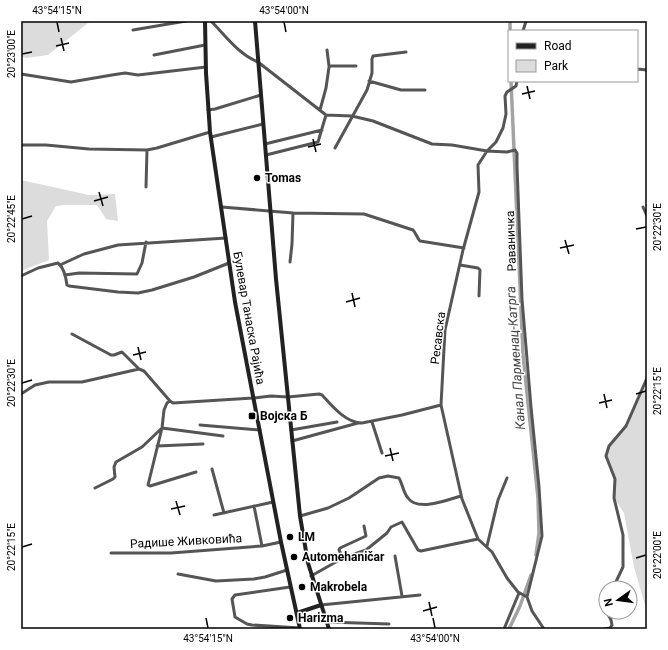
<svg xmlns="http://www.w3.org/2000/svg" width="668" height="650" viewBox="0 0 668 650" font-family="Roboto,sans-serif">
  <rect width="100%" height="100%" fill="#fff"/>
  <path fill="#dcdcdc" d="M21,21H94L88,23L48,55L26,58L21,56Z
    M21,180L89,195L115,194L118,221L106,219L97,205H65L56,206L47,221L49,260L21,271Z
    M647,378V612L634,567L624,513L614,498L615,479L606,456L609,446L626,426Z"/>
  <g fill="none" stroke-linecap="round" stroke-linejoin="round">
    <path stroke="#a3a3a3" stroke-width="3.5" d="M510,21V31
      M511,81L523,355L538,498L539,533L536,555
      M509,629L520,606L531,575"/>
    <path stroke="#555" stroke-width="3" d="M211,21C225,35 238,54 258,62L326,115L352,116L373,121L432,144L452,145L487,151L507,152L515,150L517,153V166L522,299L531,407L539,487L542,536L527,597
      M133,30L186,21
      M523,31L526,21
      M327,50L329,66
      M154,55L205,45
      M637,69L647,70
      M21,74L71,82L112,75L125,73L138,75L206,67
      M369,81L401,90H425
      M517,81L516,86L507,92L505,96L506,114L503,128L496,142L487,151L478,165L479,192L463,250L445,330L441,405L462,499L478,539L492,552L507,578L518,592L527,597L532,611L544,629
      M208,110L215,109L261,95
      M320,110L326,88L329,67L331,66H356
      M211,137L263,124
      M265,144L322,130
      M21,145H46L89,149L147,150L157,148L210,132
      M335,148L367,90L372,73V59L373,56L406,52
      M266,155L318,142L326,115
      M146,187L147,150
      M222,207L293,213L364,214L413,230C416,233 417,238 420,241L464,248
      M643,207L647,216
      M290,262L292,244L293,213
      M60,265L84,254L118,245L226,238
      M460,265L478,268L480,270L479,296
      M65,275L79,273L137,274L142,263L146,242
      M21,276L38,268L58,263C64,268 66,277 67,285L69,286L118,292L138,293L152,290L194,277L229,263
      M72,334L111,355H114L122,352L139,369
      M21,394L35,385L49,382H82L139,369L144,371L170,401L173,403L253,398L271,396L288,397L319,394L322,395C332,406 346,423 362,423L402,415L441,405
      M170,401L167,403L164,410L162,428L148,485L150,486L196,472
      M372,422L382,453
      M200,425L260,430
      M291,430L337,422
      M292,441L358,423
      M157,446L203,444
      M212,469L224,513
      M95,488L113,479L115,477L114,467L116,462L142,447L162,428L223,436
      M254,506L262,546
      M214,515L273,502
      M300,516L328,508L349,498L379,478L388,476L399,478C403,485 403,492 408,498C418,512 447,500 461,496
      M487,546L498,500L507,478
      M111,553H171L262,546L281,542
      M395,556L402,596
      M343,558L339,550L340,548L366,536L364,526
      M178,574L216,581L254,579L265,577L287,570
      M311,576L343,558L366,550L387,533L391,527L402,522L418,550L421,551L478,539
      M290,587L235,595L232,599L235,617L247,624L252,625L300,628
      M613,588L623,567V535L614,498L615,479L606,456L609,446L626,426L647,378
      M321,605L420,595
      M327,622L389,624
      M504,629L519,593
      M604,629L610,628L612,625L611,620L607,612"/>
    <path stroke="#222" stroke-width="4" d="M205,21L206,73L210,132L235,302L281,542L300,629
      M255,21L276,279L300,516L308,563L329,629
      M297,613L321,605"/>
  </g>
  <path fill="none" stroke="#000" stroke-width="1.5" d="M57,22L59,32M284,22L286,32M61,38L64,51M56,46L69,43M22,54L32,52M527,86L530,99M522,94L535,91M313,139L316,152M308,147L321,144M99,192L103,206M94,201L108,197M22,219L32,216M636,229L646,227M565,240L569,254M560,248L574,245M352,293L355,307M346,302L360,298M138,347L141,360M133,355L146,352M22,383L32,380M604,394L607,408M636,394L646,391M599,403L612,400M390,448L393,461M385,456L399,453M176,501L180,515M171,509L185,506M22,547L32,544M636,558L646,555M429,602L432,616M423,611L437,607M206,618L208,628M433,618L435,628"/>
  <g fill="#000" stroke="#fff" stroke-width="1.5">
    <circle cx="257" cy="178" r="4"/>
    <rect x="248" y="412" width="8" height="8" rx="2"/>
    <circle cx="290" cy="537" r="4"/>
    <circle cx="294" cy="557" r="4"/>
    <circle cx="302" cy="587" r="4"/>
    <circle cx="290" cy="618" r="4"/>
  </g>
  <g text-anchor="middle" stroke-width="3" stroke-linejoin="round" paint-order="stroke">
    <g font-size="12" font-weight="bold" fill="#000" stroke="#fff" text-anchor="start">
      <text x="265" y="182">Tomas</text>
      <text x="260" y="420">Војска Б</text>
      <text x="298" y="541">LM</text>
      <text x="302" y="561">Automehaničar</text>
      <text x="310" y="591">Makrobela</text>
      <text x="298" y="622">Harizma</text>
    </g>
    <g font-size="12" fill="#000" stroke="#fff">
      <text transform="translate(511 241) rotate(-92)" y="4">Раваничка</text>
      <text transform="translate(249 318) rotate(80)" y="4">Булевар Танаска Рајића</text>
      <text transform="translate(438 338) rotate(-83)" y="4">Ресавска</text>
      <text transform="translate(186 541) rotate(-3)" y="4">Радише Живковића</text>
    </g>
    <g font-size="13" font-style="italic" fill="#444" stroke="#fff">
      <text transform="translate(515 358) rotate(-94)" y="5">Канал Парменац-Катрга</text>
    </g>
  </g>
  <rect width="668" height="650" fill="none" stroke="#ffffff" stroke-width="44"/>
  <rect x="508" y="30" width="130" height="52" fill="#ffffff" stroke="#999999"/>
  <rect x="516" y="43" width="20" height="6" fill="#222222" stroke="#999999"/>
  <text x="544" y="50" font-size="12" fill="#000000">Road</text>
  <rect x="516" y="60" width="20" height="12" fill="#dcdcdc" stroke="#999999"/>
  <text x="544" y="70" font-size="12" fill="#000000">Park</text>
  <g transform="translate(618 600) rotate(256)"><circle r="19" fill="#ffffff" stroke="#999999"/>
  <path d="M0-3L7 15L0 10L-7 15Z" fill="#000000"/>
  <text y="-6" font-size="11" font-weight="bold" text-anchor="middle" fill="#000000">N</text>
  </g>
  <rect x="22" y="22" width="624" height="606" fill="none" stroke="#000" stroke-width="1.5"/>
  <g font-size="10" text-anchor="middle" fill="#000">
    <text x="57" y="14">43°54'15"N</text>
    <text x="284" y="14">43°54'00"N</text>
    <text transform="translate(11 54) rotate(-90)" y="4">20°23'00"E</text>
    <text transform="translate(11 219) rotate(-90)" y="4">20°22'45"E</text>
    <text transform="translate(657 227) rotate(-90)" y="4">20°22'30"E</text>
    <text transform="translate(11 383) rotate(-90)" y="4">20°22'30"E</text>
    <text transform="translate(657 391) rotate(-90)" y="4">20°22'15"E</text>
    <text transform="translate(11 547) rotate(-90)" y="4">20°22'15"E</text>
    <text transform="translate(657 555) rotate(-90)" y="4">20°22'00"E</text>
    <text x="208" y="642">43°54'15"N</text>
    <text x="435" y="642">43°54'00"N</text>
  </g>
</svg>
